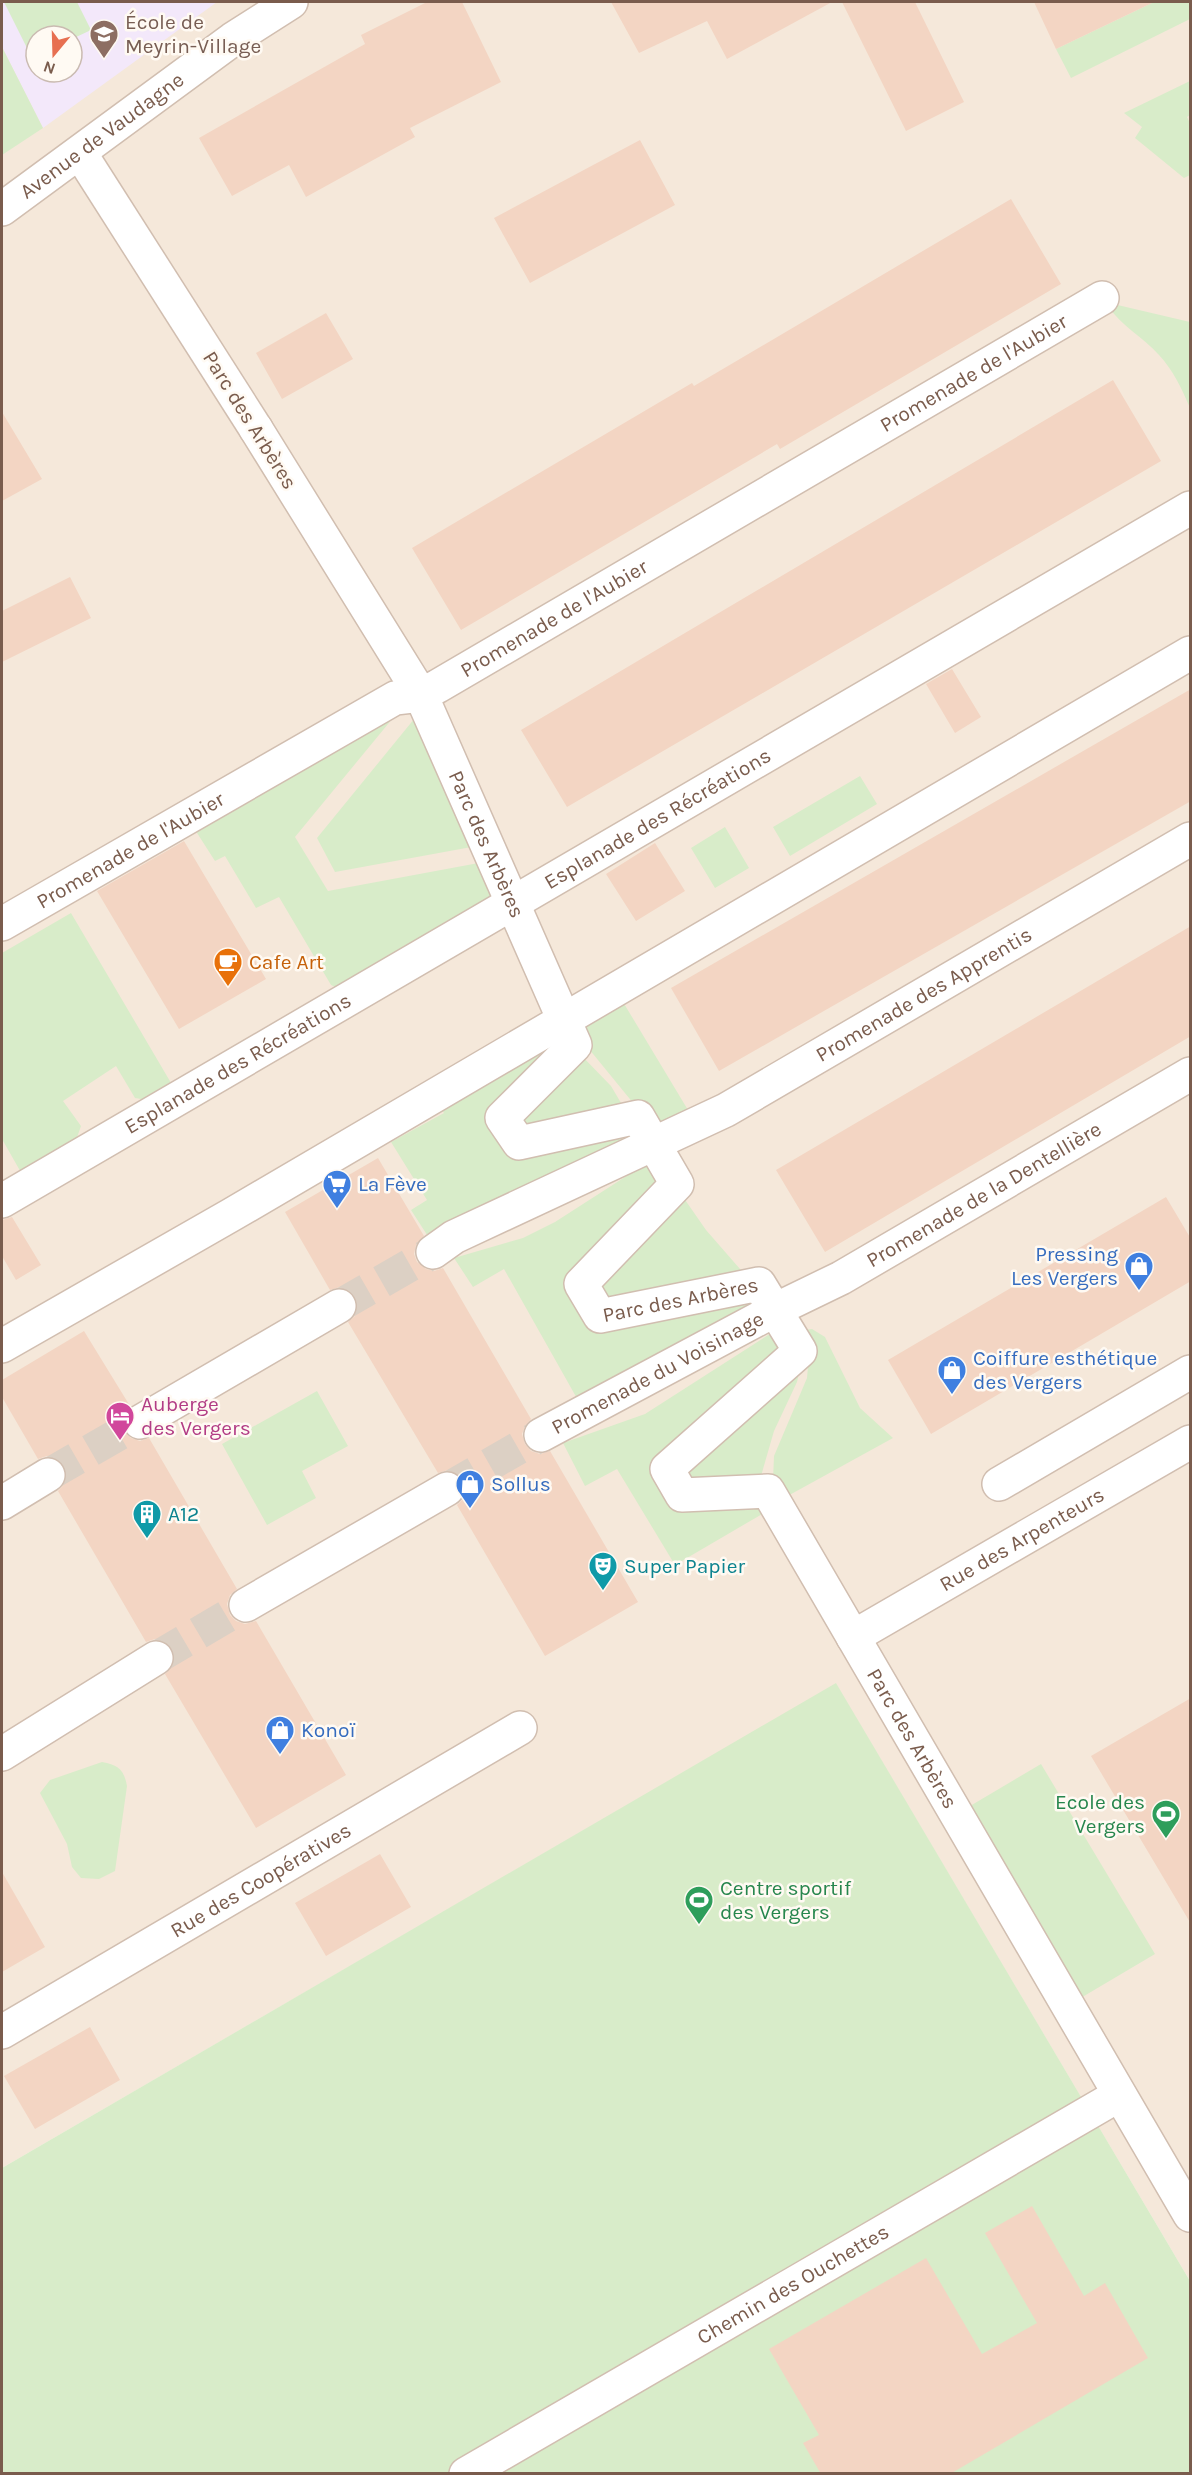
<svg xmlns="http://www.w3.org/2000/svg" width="1192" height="2475" viewBox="0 0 1192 2475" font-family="Karla,sans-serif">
  <rect width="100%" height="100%" fill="#fdf6ec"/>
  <path fill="#f5e8da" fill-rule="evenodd" d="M2,2H1190V2281L836,1684L2,2168ZM36,36H72V72H36Z"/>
  <path fill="#f3e8fa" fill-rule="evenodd" d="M2,2H217L43,128L2,47ZM36,36H72V72H36Z"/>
  <path fill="#d8ecc9" d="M4,2H77L91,30L72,39V36H36V56L32,58Z
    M1154,2H1190V19L1071,78L1056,49Z
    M2,47L43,128L2,155Z
    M1190,81V115L1187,117L1190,123V175L1184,178L1135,138L1142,127L1124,113Z
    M1109,303L1190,322V408C1182,389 1173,370 1159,355C1143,337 1121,326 1108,306Z
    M402,707L295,837L328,891L484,862L501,898L342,990L331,985L279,897L256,908L225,856L215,861L190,822Z
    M419,713L477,846L335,872L317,838Z
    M860,776L877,804L790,856L773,827Z
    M725,827L749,868L715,888L691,848Z
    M71,913L174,1088L154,1101L135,1098L116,1066L63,1101L81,1126L74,1146L23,1176L2,1139V953Z
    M620,997L691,1115L656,1131L589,1049L577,1023Z
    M559,1033L565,1044L491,1112L514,1151L631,1125L640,1139L431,1241L411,1210L427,1200L391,1142L444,1113L437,1104Z
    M579,1053L611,1086L624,1108L523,1132L513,1117Z
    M653,1159L667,1183L571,1281L595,1326L754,1293L762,1307L579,1402L504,1269L473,1287L454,1258L523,1238L555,1222Z
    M681,1194L706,1230L747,1277L605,1306L592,1284Z
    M812,1329L825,1337L860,1408L893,1438L784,1498L773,1480L774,1456L807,1378L809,1355L796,1331Z
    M776,1330L787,1349L656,1466L679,1503L763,1499L769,1510L675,1565L617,1469L585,1486L563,1443L645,1414Z
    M801,1364L797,1382L774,1431L759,1483L688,1485L679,1470Z
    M317,1391L348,1446L302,1471L316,1498L267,1525L222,1444Z
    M836,1683L1190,2281V2473H2V2168Z
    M102,1762C118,1765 124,1769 127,1786L115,1871L99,1879L81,1878L72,1867L67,1844L40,1793L50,1780Z
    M1041,1764L1155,1954L1079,1999L965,1809Z"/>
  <path fill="#f3d5c3" d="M427,2H462L501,82L410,128L415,137L306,197L289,165L232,196L199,138L365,44L361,35Z
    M611,2H832L727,59L707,21L639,53Z
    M842,2H915L964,102L906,131Z
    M1034,2H1154L1056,49Z
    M640,140L675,205L530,283L494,218Z
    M1011,199L1061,284L780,449L777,444L461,630L412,548L692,383L694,386Z
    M326,313L353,359L282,399L256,353Z
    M1113,380L1161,461L567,807L521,730Z
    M2,412L42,479L2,501Z
    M70,577L91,618L2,662V611Z
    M952,669L981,717L955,733L926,684Z
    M1191,689V801L719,1071L671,988Z
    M184,841L266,979L179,1029L97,891Z
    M655,843L685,891L636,921L606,874Z
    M1191,926V1036L825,1252L776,1170Z
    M378,1158L424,1236L416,1245L414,1254L417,1262L426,1269L434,1271L443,1268L531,1419L525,1426L522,1434L525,1444L531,1451L540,1454L550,1451L638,1602L545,1656L457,1505L463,1499L466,1490L463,1479L456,1473L448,1470L438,1473L348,1322L355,1316L358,1306L355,1296L349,1290L340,1287L330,1290L285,1212Z
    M1166,1197L1191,1239V1281L931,1434L888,1360Z
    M12,1217L41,1265L16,1280L2,1256V1220Z
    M84,1331L130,1406L124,1412L121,1421L124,1432L131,1438L140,1441L149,1438L237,1589L230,1595L227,1604L230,1615L236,1621L245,1624L256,1621L346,1775L256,1828L165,1674L173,1666L175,1657L172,1649L164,1641L155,1639L146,1642L58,1491L65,1483L67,1474L64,1466L56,1458L47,1456L38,1459L2,1397V1380Z
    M1191,1698V1924L1091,1756Z
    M380,1854L411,1907L326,1956L295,1903Z
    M2,1872L45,1947L2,1972Z
    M90,2027L120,2080L35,2129L4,2076Z
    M1032,2206L1084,2296L1105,2283L1148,2358L950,2474H821L803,2443L819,2435L769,2349L926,2258L982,2354L1037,2323L985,2233Z"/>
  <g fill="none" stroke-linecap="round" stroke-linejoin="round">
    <path stroke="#dcd0c4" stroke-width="33" stroke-dasharray="33 16" stroke-linecap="butt" d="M339,1306L433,1252
      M48,1475L140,1422
      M447,1489L541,1435
      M156,1658L246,1605"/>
    <g stroke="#d1beb0" stroke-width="36">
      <g id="pedestrian">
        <path id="s1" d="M256,429L421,695L575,1045L502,1118L519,1143L638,1117L677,1184L581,1284L600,1316L759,1284L800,1351L667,1469L682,1495L768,1491L1190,2215"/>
        <path id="s2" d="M2,924L395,698L421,695L438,686L1102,298"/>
        <path id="s3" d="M2,1201L1190,508"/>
        <path id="s4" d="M433,1252L454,1237L726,1110L1190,839"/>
        <path d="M2,1346L231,1215L1190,653"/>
        <path d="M140,1422L339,1306"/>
        <path id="s5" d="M541,1435L775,1310L841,1278L1190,1074"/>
        <path d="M2,1503L48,1475"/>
        <path d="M246,1605L447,1489"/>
        <path id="s6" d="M853,1637L1190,1442"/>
        <path d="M2,1754L156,1658"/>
        <path id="s7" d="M466,2474L1119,2095"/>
      </g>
    </g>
    <g stroke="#d1beb0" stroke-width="36">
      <g id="minor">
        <path d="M80,153L256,429"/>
        <path d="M999,1484L1190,1372"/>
        <path id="s8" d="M2,2032L520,1728"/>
      </g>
    </g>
    <g stroke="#d1beb0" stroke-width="36">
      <g id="tertiary">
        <path id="s9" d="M2,209L233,39L291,2"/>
      </g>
    </g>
    <use href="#pedestrian" stroke="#fff" stroke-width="33"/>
    <use href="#minor" stroke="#fff" stroke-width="33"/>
    <use href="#tertiary" stroke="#fff" stroke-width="33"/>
  </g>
  <defs>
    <g id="school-pin" transform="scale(1.5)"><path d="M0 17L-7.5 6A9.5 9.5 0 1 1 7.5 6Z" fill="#8d6e63" stroke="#fffaf3"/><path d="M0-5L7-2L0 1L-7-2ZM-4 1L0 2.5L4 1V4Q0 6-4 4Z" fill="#fff"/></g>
    <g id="cafe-pin" transform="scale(1.5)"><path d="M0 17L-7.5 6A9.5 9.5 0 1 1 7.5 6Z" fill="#e8710a" stroke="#fffaf3"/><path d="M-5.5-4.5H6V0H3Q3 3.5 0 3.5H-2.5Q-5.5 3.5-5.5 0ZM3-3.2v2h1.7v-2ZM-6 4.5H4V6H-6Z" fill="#fff"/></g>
    <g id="supermarket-pin" transform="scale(1.5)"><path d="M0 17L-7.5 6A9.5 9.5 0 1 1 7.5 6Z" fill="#3f7fe0" stroke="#fffaf3"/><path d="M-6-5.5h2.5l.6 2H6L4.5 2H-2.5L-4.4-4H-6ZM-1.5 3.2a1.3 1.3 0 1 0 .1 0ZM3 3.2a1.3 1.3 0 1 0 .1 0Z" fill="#fff"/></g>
    <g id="shop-pin" transform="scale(1.5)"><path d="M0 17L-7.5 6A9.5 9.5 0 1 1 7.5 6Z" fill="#3f7fe0" stroke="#fffaf3"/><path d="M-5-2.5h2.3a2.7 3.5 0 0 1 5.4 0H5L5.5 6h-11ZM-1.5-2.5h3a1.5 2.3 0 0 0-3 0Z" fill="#fff"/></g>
    <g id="hotel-pin" transform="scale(1.5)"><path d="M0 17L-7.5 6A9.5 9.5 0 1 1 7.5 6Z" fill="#d1479c" stroke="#fffaf3"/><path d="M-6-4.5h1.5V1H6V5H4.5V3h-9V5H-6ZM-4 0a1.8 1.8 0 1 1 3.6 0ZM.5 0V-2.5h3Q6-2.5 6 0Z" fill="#fff"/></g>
    <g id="building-pin" transform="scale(1.5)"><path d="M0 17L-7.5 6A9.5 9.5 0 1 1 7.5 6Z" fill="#0f9aa8" stroke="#fffaf3"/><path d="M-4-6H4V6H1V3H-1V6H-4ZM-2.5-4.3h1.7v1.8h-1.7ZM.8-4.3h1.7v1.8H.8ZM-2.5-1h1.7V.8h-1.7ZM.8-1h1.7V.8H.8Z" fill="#fff"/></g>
    <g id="theatre-pin" transform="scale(1.5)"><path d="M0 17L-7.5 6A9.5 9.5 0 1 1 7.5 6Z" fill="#0f9aa8" stroke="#fffaf3"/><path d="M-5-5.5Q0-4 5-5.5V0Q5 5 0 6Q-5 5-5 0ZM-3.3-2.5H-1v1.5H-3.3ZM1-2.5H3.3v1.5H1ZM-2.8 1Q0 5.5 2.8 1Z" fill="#fff"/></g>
    <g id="stadium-pin" transform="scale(1.5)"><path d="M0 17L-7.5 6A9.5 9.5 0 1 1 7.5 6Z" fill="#2e9e5b" stroke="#fffaf3"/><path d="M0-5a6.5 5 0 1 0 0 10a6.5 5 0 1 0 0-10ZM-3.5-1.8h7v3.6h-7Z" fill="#fff"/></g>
  </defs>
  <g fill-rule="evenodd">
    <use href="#school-pin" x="104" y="34"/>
    <use href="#cafe-pin" x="228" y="962"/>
    <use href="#supermarket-pin" x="337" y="1184"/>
    <use href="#shop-pin" x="1139" y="1266"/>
    <use href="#shop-pin" x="952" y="1370"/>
    <use href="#hotel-pin" x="120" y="1416"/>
    <use href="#shop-pin" x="470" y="1484"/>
    <use href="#building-pin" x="147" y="1514"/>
    <use href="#theatre-pin" x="603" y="1566"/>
    <use href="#shop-pin" x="280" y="1730"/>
    <use href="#stadium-pin" x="1166" y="1814"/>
    <use href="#stadium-pin" x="699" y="1900"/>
  </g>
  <g text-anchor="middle" stroke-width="5" stroke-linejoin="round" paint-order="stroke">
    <g font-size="21" fill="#785e54" stroke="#fffaf3" text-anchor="start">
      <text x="125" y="29">École de<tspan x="125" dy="24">Meyrin-Village</tspan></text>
    </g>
    <g font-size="21" fill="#7a5c4d" stroke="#fffaf3">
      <text dy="7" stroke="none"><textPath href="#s9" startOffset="124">Avenue de Vaudagne</textPath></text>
      <text dy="7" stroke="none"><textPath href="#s2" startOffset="1119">Promenade de l'Aubier</textPath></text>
      <text transform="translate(250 420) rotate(58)" y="7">Parc des Arbères</text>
      <text dy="7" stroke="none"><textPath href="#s2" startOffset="633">Promenade de l'Aubier</textPath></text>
      <text dy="7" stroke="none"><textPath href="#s3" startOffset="759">Esplanade des Récréations</textPath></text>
      <text dy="7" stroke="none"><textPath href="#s1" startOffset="476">Parc des Arbères</textPath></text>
      <text dy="7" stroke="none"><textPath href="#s2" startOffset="148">Promenade de l'Aubier</textPath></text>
      <text dy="7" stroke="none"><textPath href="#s4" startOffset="555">Promenade des Apprentis</textPath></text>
      <text dy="7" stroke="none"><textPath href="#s3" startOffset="273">Esplanade des Récréations</textPath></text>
      <text dy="7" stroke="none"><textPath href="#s5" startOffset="504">Promenade de la Dentellière</textPath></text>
      <text dy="7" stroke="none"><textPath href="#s1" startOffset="1286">Parc des Arbères</textPath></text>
      <text dy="7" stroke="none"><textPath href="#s5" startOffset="132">Promenade du Voisinage</textPath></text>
      <text dy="7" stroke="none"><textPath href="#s6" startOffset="195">Rue des Arpenteurs</textPath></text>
      <text dy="7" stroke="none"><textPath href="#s1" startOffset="2025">Parc des Arbères</textPath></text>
      <text dy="7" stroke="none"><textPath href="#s8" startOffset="300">Rue des Coopératives</textPath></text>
      <text dy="7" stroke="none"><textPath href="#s7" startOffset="378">Chemin des Ouchettes</textPath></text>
    </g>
    <g font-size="21" fill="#c56008" stroke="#fffaf3" text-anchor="start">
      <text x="249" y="969">Cafe Art</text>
    </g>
    <g font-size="21" fill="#366cbe" stroke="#fffaf3" text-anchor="start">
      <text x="358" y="1191">La Fève</text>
      <text x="1118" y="1261" text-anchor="end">Pressing<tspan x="1118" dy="24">Les Vergers</tspan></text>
      <text x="973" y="1365">Coiffure esthétique<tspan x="973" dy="24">des Vergers</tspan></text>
      <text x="491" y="1491">Sollus</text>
      <text x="301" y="1737">Konoï</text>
    </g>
    <g font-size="21" fill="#b23c85" stroke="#fffaf3" text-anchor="start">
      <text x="141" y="1411">Auberge<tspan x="141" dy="24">des Vergers</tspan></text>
    </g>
    <g font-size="21" fill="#0d838f" stroke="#fffaf3" text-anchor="start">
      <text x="168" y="1521">A12</text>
      <text x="624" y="1573">Super Papier</text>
    </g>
    <g font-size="21" fill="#27864d" stroke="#fffaf3" text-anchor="end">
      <text x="1145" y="1809">Ecole des<tspan x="1145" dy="24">Vergers</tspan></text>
      <text x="720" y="1895" text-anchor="start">Centre sportif<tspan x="720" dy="24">des Vergers</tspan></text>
    </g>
  </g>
  <rect width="1192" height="2475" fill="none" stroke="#7a5c4d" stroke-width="6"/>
  <g transform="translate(54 54) rotate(199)"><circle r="28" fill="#fffaf3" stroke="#cabbb1" stroke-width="1.5"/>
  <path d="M0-4.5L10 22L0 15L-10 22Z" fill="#e76f51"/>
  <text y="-9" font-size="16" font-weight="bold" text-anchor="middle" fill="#7a5c4d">N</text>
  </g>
</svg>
